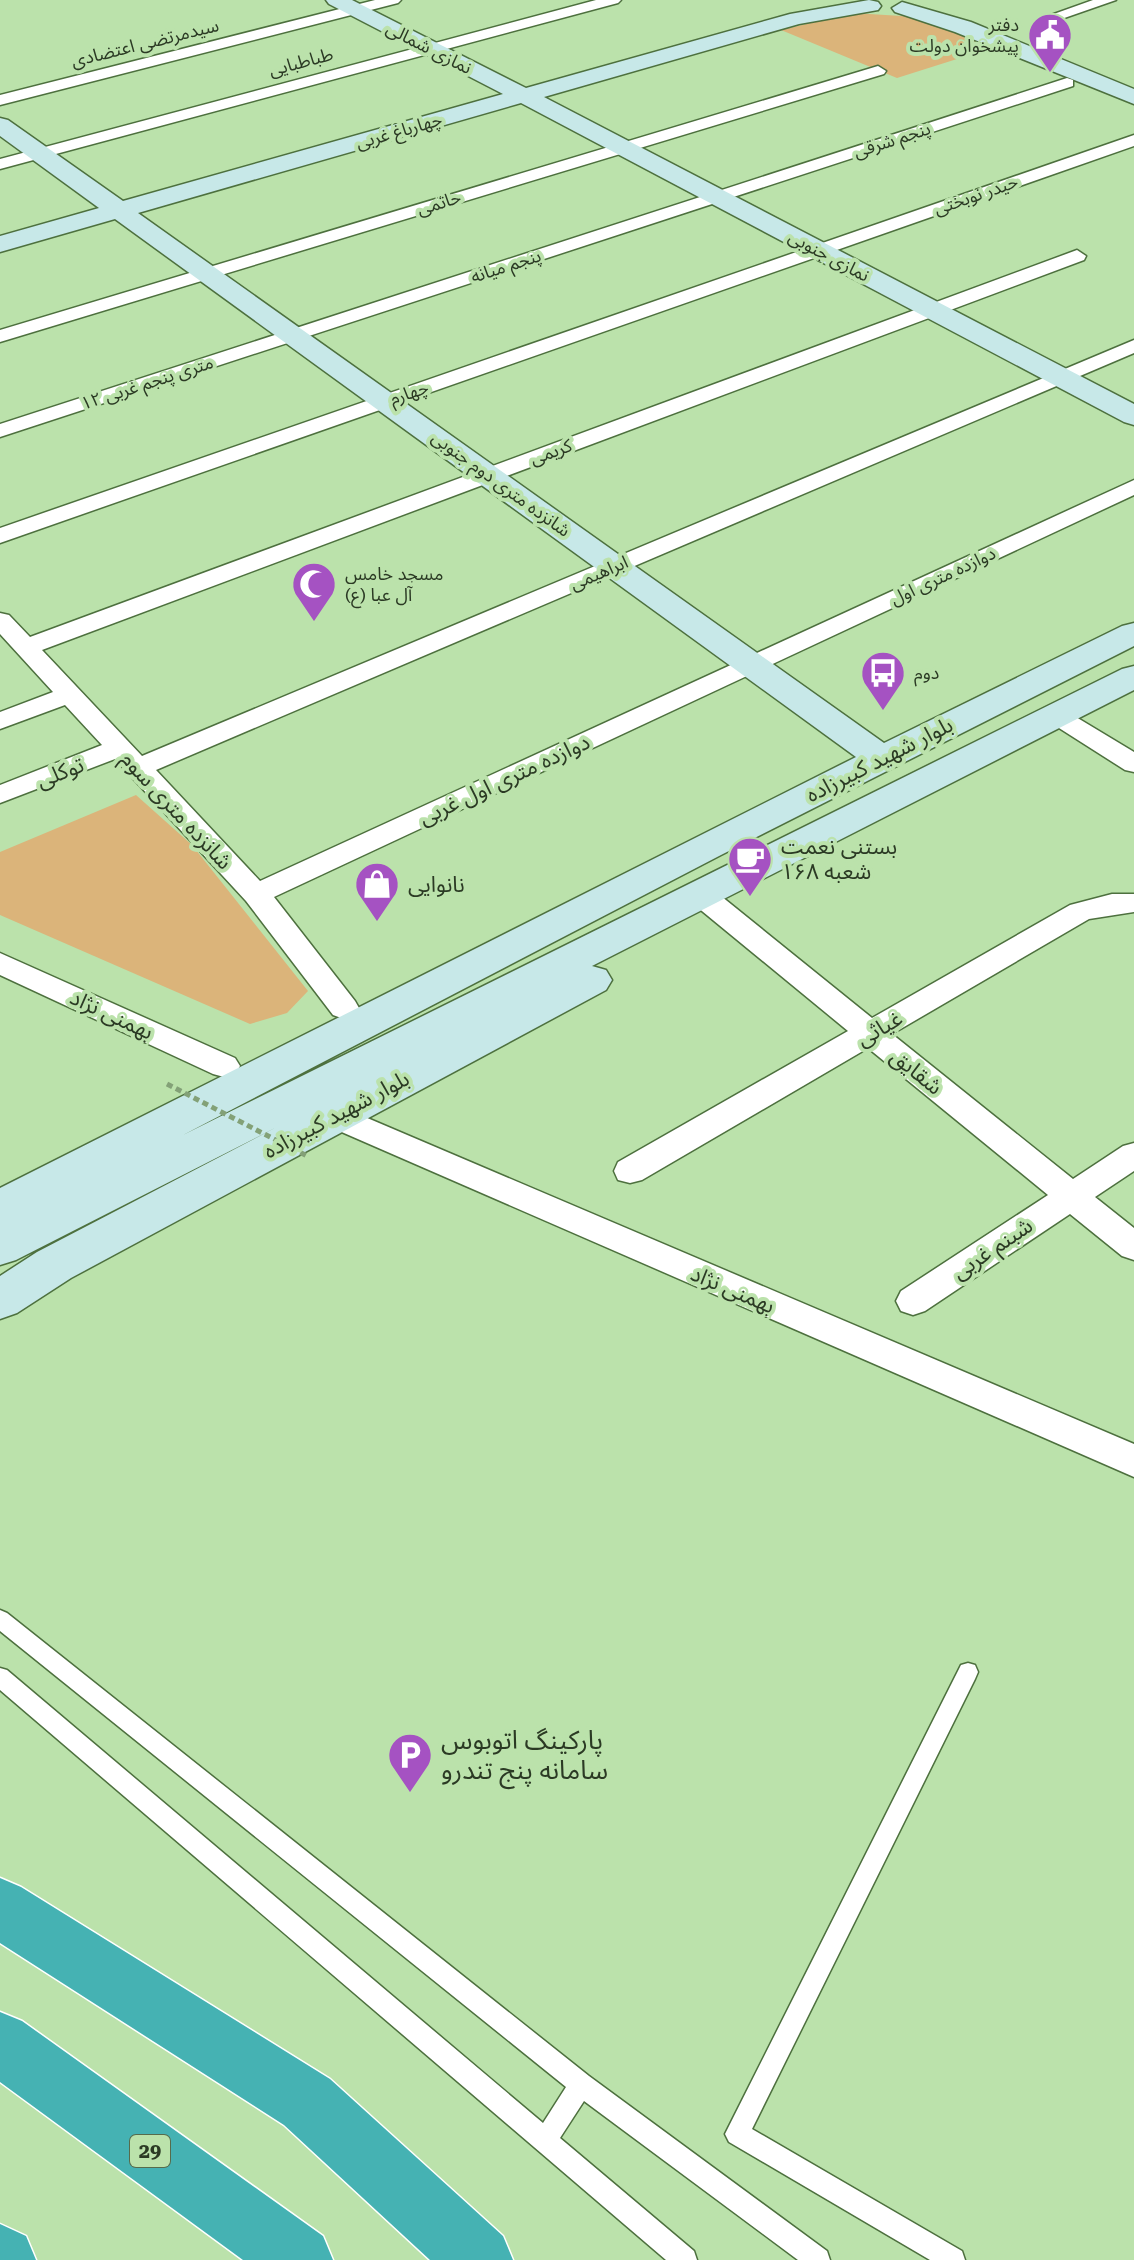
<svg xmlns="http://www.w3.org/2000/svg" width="1134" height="2260" viewBox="0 0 1134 2260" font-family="'Roboto Serif','Noto Sans Arabic',serif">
  <rect width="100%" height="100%" fill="#bbe2ab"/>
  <path fill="#dbb47a" d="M853,13L918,17L998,46L897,78L781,30Z
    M136,795L192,845L308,991L287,1013L250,1024L0,915V852Z"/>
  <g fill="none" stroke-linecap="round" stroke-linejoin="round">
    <g stroke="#4d703e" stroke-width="3">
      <path id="lane" d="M0,1610L7,1613L589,2076L827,2251L830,2260H798L584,2101L560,2138L694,2251L697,2260H666L0,1690V1668L7,1670L543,2123L566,2087L0,1631Z
        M968,1663L975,1665L978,1672L975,1679L752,2129L962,2251L965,2260H930L729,2142L725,2134L961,1665Z"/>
    </g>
    <g stroke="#4d703e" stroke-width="3">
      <path id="street" d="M375,0H401L398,3L0,105V95Z
        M596,0H621L618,3L0,169V159Z
        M1093,0H1116L1050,23H1040L1037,20Z
        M878,66L886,71L884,74L0,342V330Z
        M1067,78L1073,80V86L0,437V424Z
        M1134,135V146L0,543V528Z
        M1077,250L1086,256L1084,260L42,650L142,756L1134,340V353L156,770L260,881L1134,480V495L274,897L355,1001L359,1008L355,1015L344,1019L333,1015L246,901L115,759L0,803V785L102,745L65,705L0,729V712L53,692L0,634V613L9,615L30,637Z
        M1057,708L1066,711L1134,752V772L1125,770L1048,721L1044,716L1048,711Z
        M701,886L711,888L872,1018L1070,905L1112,894H1134V912L1089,919L892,1034L1073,1179L1123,1146L1134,1143V1171L1095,1197L1134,1228V1260L1122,1256L1070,1214L925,1311L913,1315L901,1311L896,1301L901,1291L1048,1195L868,1048L642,1180L630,1183L618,1180L614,1171L618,1162L848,1031L691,902L687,895L691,888Z
        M0,953L235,1058L240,1066L235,1074L224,1077L213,1074L0,975Z
        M332,1103L1134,1444V1477L321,1123L316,1115L321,1107Z"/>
    </g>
    <g stroke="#4d703e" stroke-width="3">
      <path id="secondary" d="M326,0H352L526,88L790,14L869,0L878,2L881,6L878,10L799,24L544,97L1134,404V425L1124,422L521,103L138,213L884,743L1122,626L1134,623V646L721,855L183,1135L1122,669L1134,666V690L592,966L606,970L612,980L606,990L71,1278L17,1313L0,1319V1276L37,1252L277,1127L16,1260L0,1265V1188L856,757L115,219L0,252V236L99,208L0,136V118L8,120L123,201L503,94L329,4Z
        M902,2L971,22L1134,89V104L955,32L895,12L892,8Z"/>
    </g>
    <g stroke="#fff" stroke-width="3">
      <path id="highway" d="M0,1878L21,1887L330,2079L503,2236L513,2260H430L284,2125L0,1943Z
        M0,2012L22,2021L323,2236L333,2260H243L0,2082Z
        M0,2224L26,2236L36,2260H0Z"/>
    </g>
    <use href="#lane" fill="#fff" fill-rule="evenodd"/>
    <use href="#street" fill="#fff" fill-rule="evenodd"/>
    <use href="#secondary" fill="#c7e8e8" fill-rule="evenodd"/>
    <use href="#highway" fill="#45b2b3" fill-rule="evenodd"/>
    <path stroke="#83a177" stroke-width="5" stroke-dasharray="6 4" stroke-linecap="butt" d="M167,1084L309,1157"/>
  </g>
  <defs>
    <g id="civic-pin" transform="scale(2.3)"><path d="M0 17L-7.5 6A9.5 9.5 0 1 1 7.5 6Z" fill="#a552c2" stroke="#bbe2ab"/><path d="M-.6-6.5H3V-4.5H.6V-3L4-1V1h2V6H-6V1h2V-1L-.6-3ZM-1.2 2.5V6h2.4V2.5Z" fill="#fff"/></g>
    <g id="mosque-pin" transform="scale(2.3)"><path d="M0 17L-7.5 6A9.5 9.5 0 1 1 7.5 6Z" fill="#a552c2" stroke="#bbe2ab"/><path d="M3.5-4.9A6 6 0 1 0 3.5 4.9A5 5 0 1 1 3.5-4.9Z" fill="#fff"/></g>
    <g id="bus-pin" transform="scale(2.3)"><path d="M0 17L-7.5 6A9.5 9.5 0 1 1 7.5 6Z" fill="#a552c2" stroke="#bbe2ab"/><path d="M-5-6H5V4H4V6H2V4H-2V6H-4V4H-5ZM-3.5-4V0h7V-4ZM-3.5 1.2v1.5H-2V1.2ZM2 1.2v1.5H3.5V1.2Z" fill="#fff"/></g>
    <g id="cafe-pin" transform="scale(2.3)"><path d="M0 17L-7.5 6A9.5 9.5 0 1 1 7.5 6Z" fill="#a552c2" stroke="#bbe2ab"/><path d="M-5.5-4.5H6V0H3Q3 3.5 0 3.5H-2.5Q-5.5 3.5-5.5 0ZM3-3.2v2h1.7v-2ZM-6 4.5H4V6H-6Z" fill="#fff"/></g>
    <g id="shop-pin" transform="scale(2.3)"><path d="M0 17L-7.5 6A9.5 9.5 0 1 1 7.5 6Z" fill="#a552c2" stroke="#bbe2ab"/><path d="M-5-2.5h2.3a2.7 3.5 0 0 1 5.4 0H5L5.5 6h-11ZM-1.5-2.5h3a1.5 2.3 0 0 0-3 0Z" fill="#fff"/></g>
    <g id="parking-pin" transform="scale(2.3)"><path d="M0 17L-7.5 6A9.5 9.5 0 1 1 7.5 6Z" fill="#a552c2" stroke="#bbe2ab"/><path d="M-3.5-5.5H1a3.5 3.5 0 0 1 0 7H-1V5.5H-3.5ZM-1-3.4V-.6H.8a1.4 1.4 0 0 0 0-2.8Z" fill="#fff"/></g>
  </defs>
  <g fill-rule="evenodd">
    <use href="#civic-pin" x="1050" y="35"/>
    <use href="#mosque-pin" x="314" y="584"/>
    <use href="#bus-pin" x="883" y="673"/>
    <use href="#cafe-pin" x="750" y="859"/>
    <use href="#shop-pin" x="377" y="884"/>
    <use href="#parking-pin" x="410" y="1755"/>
  </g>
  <g text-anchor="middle" stroke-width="8" stroke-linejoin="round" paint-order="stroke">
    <g font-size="18" fill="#2b3a24" stroke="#bbe2ab" text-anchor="start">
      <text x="1019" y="31" text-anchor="end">دفتر<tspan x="1019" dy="21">پیشخوان دولت</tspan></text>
      <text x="345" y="580">مسجد خامس<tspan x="345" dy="21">آل عبا (ع)</tspan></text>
      <text x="914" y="679">دوم</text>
    </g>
    <g font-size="18" fill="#2b3a24" stroke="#bbe2ab">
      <text transform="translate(145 43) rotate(-14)" y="6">سیدمرتضی اعتضادی</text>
      <text transform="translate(429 48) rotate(27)" y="6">نمازی شمالی</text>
      <text transform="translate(301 62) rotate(-15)" y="6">طباطبایی</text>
      <text transform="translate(399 131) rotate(-16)" y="6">چهارباغ غربی</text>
      <text transform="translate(892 140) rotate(-18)" y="6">پنجم شرقی</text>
      <text transform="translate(976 195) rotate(-19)" y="6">حیدر نوبختی</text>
      <text transform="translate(439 203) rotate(-17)" y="6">حاتمی</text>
      <text transform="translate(829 256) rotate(28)" y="6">نمازی جنوبی</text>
      <text transform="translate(506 266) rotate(-18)" y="6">پنجم میانه</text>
      <text transform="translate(147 383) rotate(-18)" y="6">۱۲ متری پنجم غربی</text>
      <text transform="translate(409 393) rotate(-19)" y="6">چهارم</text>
      <text transform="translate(551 452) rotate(-20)" y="6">کریمی</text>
      <text transform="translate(501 484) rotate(36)" y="6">شانزده متری دوم جنوبی</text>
      <text transform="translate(599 573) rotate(-23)" y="6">ابراهیمی</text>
      <text transform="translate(943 576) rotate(-25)" y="6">دوازده متری اول</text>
    </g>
    <rect fill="#bbe2ab" stroke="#566c4c" stroke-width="2" x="130" y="2135" width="40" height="32" rx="6"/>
    <g font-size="20" font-weight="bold" fill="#2b3a24">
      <text x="150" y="2158">29</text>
    </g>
    <g font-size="22" fill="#2b3a24" stroke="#bbe2ab">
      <text transform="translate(879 759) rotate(-27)" y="8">بلوار شهید کبیرزاده</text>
      <text transform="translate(60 772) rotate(-22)" y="8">توکلی</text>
      <text transform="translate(504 779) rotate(-25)" y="8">دوازده متری اول غربی</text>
      <text transform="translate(177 810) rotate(47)" y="8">شانزده متری سوم</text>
      <text transform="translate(112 1014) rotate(25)" y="8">بهمنی نژاد</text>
      <text transform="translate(879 1028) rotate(-30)" y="8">غیاثی</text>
      <text transform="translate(917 1071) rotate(39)" y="8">شقایق</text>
      <text transform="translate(336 1114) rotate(-28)" y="8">بلوار شهید کبیرزاده</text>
      <text transform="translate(992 1248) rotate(-34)" y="8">شبنم غربی</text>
      <text transform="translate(733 1289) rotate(23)" y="8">بهمنی نژاد</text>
    </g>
    <g font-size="22" fill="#2b3a24" stroke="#bbe2ab" text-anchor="start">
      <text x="781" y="854">بستنی نعمت<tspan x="781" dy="25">شعبه ۱۶۸</tspan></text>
      <text x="408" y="892">نانوایی</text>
    </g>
    <g font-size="26" fill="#2b3a24" stroke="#bbe2ab" text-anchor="start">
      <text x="441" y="1749">پارکینگ اتوبوس<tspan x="441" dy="30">سامانه پنج تندرو</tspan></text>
    </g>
  </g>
</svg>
